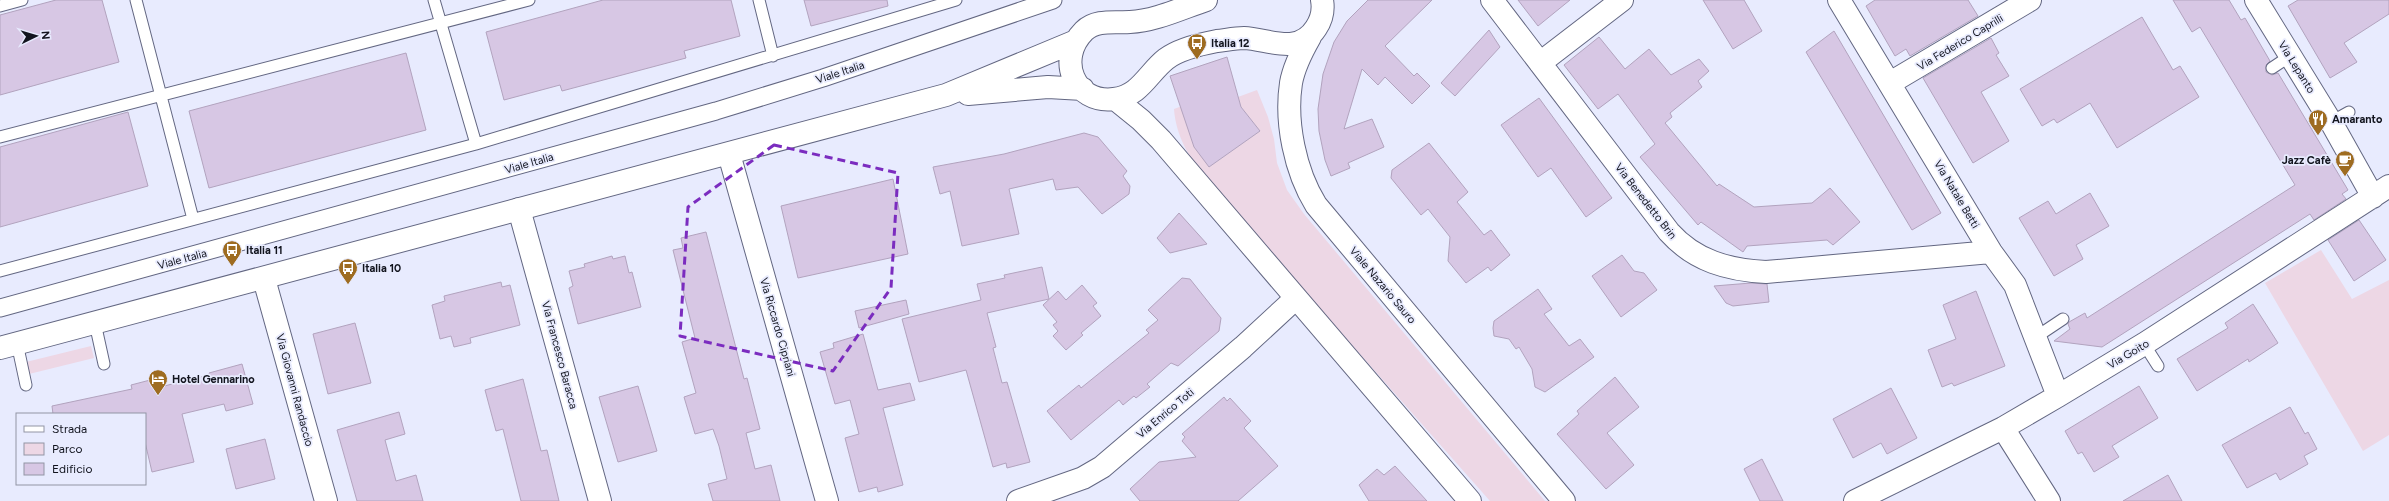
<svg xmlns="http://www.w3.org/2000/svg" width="2389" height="501" viewBox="0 0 2389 501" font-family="Figtree,sans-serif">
  <rect width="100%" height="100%" fill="#e8ebfe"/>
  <path fill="#edd7e5" d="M1257,90L1268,117L1274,139L1277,163L1287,190L1304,214L1545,501H1490L1203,177C1188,154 1176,136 1174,109L1182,106L1209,167L1260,131L1241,107L1238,97Z
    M2321,250L2352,299L2389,280V435L2363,451L2265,283Z
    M91,346L94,358L29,374L26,362Z"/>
  <path fill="#d7c7e4" stroke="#b2a3be" d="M56,0H102L119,62L0,95V15Z
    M603,0H731L740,36L684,51L686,58L562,91L560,85L504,100L486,32Z
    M804,0H887L888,6L811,26Z
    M1368,0H1432L1385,46L1414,76L1417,73L1430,86L1412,104L1385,77L1378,85L1362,69L1344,129L1372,119L1384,147L1348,163L1350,168L1331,176L1325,160L1319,131L1318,109L1323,74L1334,42L1347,21Z
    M1518,0H1570L1538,26Z
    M1703,0H1744L1762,31L1733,49Z
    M1875,0H1968L1978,16L1910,56L1906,49L1895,56L1866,6Z
    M2173,0H2229L2241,20L2245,18L2270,61L2266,65V72L2272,75L2278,73L2348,190L2342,194L2346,199L2314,220L2310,214L2102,347L2054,341L2070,329L2068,324L2069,322L2085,313L2087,318L2295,185L2200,27L2192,32Z
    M2298,0H2389V14L2344,43L2357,62L2330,78L2288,6Z
    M2142,17L2173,70L2180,66L2199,97L2117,148L2090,103L2057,123L2054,119L2042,126L2020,89Z
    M1489,30L1500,47L1455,96L1441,83Z
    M1834,31L1941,213L1912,230L1806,52Z
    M1599,37L1625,69L1649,49L1671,75L1699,59L1709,71L1698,81L1702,87L1670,113L1672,117L1665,123L1717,186L1719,184L1754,207L1812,203L1830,188L1860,222L1833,245L1827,240L1747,246L1743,252L1701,222L1698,225L1640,157L1655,144L1618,94L1598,109L1564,65Z
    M1991,38L1999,53L1996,55L2009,76L1981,92L2009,141L1973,163L1923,78Z
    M406,53L426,130L209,188L189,111Z
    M1227,57L1241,107L1260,131L1209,167L1194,147L1170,76Z
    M1539,98L1612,198L1586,217L1551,168L1538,177L1501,125Z
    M128,112L148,186L0,227V147Z
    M1084,133L1098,137L1127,171L1123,176L1130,186L1129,194L1102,214L1078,187L1056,190L1053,179L1009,189L1019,234L962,246L950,191L940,194L933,167L1004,154Z
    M1429,143L1468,192L1457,202L1484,235L1491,230L1510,255L1491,271L1488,267L1466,283L1448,261L1450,237L1428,209L1421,215L1391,178L1392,170Z
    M893,179L908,254L798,278L781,206Z
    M2090,193L2109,226L2076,245L2083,259L2054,276L2019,218L2048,201L2056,214Z
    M1179,213L1207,244L1170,253L1157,238Z
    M2359,220L2386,260L2354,281L2328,240Z
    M706,232L744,379L747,378L760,429L746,433L755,469L771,465L780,501H713L708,484L727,479L719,446L713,429L695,434L684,397L696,393L682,342L695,338L673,250L683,248L681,238Z
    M1622,255L1634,271L1644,273L1657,290L1621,317L1592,276Z
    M612,256L613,259L625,256L629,273L632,272L641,307L578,324L569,288L573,286L569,271L585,267L584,264Z
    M1042,267L1049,299L987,313L996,347L993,348L1002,383L1007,382L1030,462L1007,468L1006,463L993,467L966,370L919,382L902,319L981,300L977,284L1005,278L1004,275Z
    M1182,278L1190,279L1221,318L1219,331L1178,366L1171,363L1147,384L1150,387L1136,398L1134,396L1123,405L1119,400L1071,440L1047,411L1079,385L1081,388L1149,333L1146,330L1158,320L1148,310Z
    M501,282L502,287L510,285L520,325L470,338L471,343L454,347L451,336L440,339L432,305L445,301L444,296Z
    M1751,283L1767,284L1769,302L1733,306L1726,303L1714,286Z
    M1082,285L1097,303L1093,306L1101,316L1081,333L1083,335L1066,350L1053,336L1058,331L1053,325L1057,322L1043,305L1058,291L1066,300Z
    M1538,289L1552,309L1544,314L1569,346L1580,339L1594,357L1545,392L1535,387L1532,369L1519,347L1516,349L1509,339L1494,336L1493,328L1494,321Z
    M1976,291L2005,366L1954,386L1952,383L1942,387L1928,350L1956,339L1943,305Z
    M906,300L909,314L859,328L855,311Z
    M2253,304L2278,343L2249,362L2248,359L2197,391L2177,359L2228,328L2225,323Z
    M355,323L371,383L328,394L313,334Z
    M863,334L878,390L910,383L915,400L883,408L903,485L878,492L877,487L859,492L845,438L859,434L850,400L835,404L820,352L834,348L833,343Z
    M242,364L253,404L226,411L224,404L182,414L194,462L152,472L145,442V414H53L52,406L132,389L131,385L154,379L156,388L209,375V373Z
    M1615,377L1639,407L1607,433L1634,465L1606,489L1557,434L1579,414L1577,411Z
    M523,379L541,451L547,450L559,501H521L503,429L496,431L485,390Z
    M638,386L657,451L618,462L599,397Z
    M2139,386L2158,418L2112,446L2119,457L2094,472L2082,452L2078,454L2065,431Z
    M1891,388L1917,438L1887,454L1881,443L1853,458L1833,419Z
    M1224,397L1227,401L1230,398L1251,421L1244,428L1278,466L1238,501H1140L1130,489L1159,462L1196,457L1182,441L1185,437L1182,434Z
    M2290,407L2305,434L2308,432L2317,449L2304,456L2308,464L2280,480L2276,473L2247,488L2222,445Z
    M399,412L405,434L385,440L396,481L416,475L423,501H357L337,430Z
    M265,439L275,479L236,489L226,449Z
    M1762,459L1783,501H1760L1744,469Z
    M1395,466L1427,501H1369L1359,485L1377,469L1384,475Z
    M2168,475L2182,501H2123Z"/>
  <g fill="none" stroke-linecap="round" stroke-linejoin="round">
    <g stroke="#636782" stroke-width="13">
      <path id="service" d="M136,0L193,219
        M434,0L476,144
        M759,0L773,56
        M0,6L22,0
        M2272,68L2290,56
        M2331,122L2349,112
        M0,137L529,0
        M0,271L476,144L956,0
        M95,323L104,364
        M2036,337L2063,319
        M17,343L26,385
        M2144,344L2158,366"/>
    </g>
    <g stroke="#636782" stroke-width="19">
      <path id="pedestrian" d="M0,308L716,111L823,78L1053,0"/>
    </g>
    <g stroke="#636782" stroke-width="24">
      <path id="minor" d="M1492,0L1669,232C1695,261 1728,270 1766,272L1991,252
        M1839,0L1991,252L2015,285L2058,396
        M2256,0L2331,122L2373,197
        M1540,63L1622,0
        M1890,83L2030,0
        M729,154L827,501
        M519,209L600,501
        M264,279L326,501
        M2003,428L2049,501
        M1018,501L1083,478L1102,467L1243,347L1295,299
        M1855,501L2003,428L2058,396L2144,344L2389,186"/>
    </g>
    <g stroke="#636782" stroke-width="24">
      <path id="secondary" d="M1206,0C1182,8 1155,21 1130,22C1115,23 1096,19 1084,31C1056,59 1074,104 1114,99C1140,96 1148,73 1166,59C1179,49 1201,44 1217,41C1226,40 1235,38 1244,38C1269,39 1298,56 1316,28C1322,19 1324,11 1322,0
        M1310,37C1302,51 1294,66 1291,83C1285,122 1295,171 1316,205L1564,501
        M968,94L1048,87L1083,89
        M1115,99L1141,120L1161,140L1470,501
        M0,348L946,95L1076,41"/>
    </g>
    <use href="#service" stroke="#fff" stroke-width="11"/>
    <use href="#pedestrian" stroke="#fff" stroke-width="17"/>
    <use href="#minor" stroke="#fff" stroke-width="22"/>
    <use href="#secondary" stroke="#fff" stroke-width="22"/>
  </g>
  <path fill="none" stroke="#7b2cbf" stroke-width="3" stroke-dasharray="8 5" stroke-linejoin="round" d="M774,145L898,173L891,288L833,371L680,336L688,207Z"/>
  <defs>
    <g id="bus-pin" transform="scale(1)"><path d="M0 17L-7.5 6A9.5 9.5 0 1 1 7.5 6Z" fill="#9e6c21" stroke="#e8ebfe"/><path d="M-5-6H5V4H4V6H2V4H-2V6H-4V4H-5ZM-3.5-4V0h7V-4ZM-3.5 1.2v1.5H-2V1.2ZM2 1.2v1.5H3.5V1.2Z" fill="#fff"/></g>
    <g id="restaurant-pin" transform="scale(1)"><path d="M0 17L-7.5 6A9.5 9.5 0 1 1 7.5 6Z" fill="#9e6c21" stroke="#e8ebfe"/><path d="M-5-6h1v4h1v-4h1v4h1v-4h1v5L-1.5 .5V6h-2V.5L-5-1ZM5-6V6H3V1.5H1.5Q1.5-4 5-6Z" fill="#fff"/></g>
    <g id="cafe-pin" transform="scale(1)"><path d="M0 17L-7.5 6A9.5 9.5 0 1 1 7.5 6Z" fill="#9e6c21" stroke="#e8ebfe"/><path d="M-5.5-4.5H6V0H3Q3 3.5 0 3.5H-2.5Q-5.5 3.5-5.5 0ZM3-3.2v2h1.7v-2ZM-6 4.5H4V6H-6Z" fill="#fff"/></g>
    <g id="hotel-pin" transform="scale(1)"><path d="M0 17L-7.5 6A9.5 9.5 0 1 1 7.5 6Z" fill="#9e6c21" stroke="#e8ebfe"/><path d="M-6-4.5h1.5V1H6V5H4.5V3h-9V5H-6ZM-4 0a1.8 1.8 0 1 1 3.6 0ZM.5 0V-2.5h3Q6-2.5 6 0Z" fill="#fff"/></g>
  </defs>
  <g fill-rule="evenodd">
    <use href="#bus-pin" x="1197" y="43"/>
    <use href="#restaurant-pin" x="2318" y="119"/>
    <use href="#cafe-pin" x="2345" y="160"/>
    <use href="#bus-pin" x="232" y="250"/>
    <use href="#bus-pin" x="348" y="268"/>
    <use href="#hotel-pin" x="158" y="379"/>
  </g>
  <g text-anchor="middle" stroke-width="3.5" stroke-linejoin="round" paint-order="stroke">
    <g font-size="11" fill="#12141e" stroke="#e8ebfe">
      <text transform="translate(1960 42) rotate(-31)" y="4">Via Federico Caprilli</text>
      <text transform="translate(2297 67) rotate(58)" y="4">Via Lepanto</text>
      <text transform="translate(840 72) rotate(-18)" y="4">Viale Italia</text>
      <text transform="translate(529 163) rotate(-16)" y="4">Viale Italia</text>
      <text transform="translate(1957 194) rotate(59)" y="4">Via Natale Betti</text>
      <text transform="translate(1646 201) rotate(52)" y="4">Via Benedetto Brin</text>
      <text transform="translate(182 259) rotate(-15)" y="4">Viale Italia</text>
      <text transform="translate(1383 285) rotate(50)" y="4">Viale Nazario Sauro</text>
      <text transform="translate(778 327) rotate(74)" y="4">Via Riccardo Cipriani</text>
      <text transform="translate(2128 354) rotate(-31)" y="4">Via Goito</text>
      <text transform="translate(560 355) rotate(75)" y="4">Via Francesco Baracca</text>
      <text transform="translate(295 390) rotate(75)" y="4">Via Giovanni Randaccio</text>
      <text transform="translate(1165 413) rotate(-40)" y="4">Via Enrico Toti</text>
    </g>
    <g font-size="11" font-weight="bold" fill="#12141e" stroke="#e8ebfe" text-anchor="start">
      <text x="1211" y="47">Italia 12</text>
      <text x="2332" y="123">Amaranto</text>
      <text x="2331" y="164" text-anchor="end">Jazz Cafè</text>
      <text x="246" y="254">Italia 11</text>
      <text x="362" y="272">Italia 10</text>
      <text x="172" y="383">Hotel Gennarino</text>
    </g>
  </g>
  <rect x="16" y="413" width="130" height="72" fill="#e8ebfe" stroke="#9295a4"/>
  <rect x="24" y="426" width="20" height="6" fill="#ffffff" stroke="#9295a4"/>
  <text x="52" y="433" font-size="12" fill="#12141e">Strada</text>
  <rect x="24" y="443" width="20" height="12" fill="#edd7e5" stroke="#9295a4"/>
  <text x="52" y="453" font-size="12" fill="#12141e">Parco</text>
  <rect x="24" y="463" width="20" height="12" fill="#d7c7e4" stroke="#9295a4"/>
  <text x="52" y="473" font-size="12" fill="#12141e">Edificio</text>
  <g transform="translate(36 36) rotate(85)" stroke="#e8ebfe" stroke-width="3" paint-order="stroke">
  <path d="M0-3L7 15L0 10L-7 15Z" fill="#12141e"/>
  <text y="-6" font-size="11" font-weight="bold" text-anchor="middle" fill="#12141e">N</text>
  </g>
</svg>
